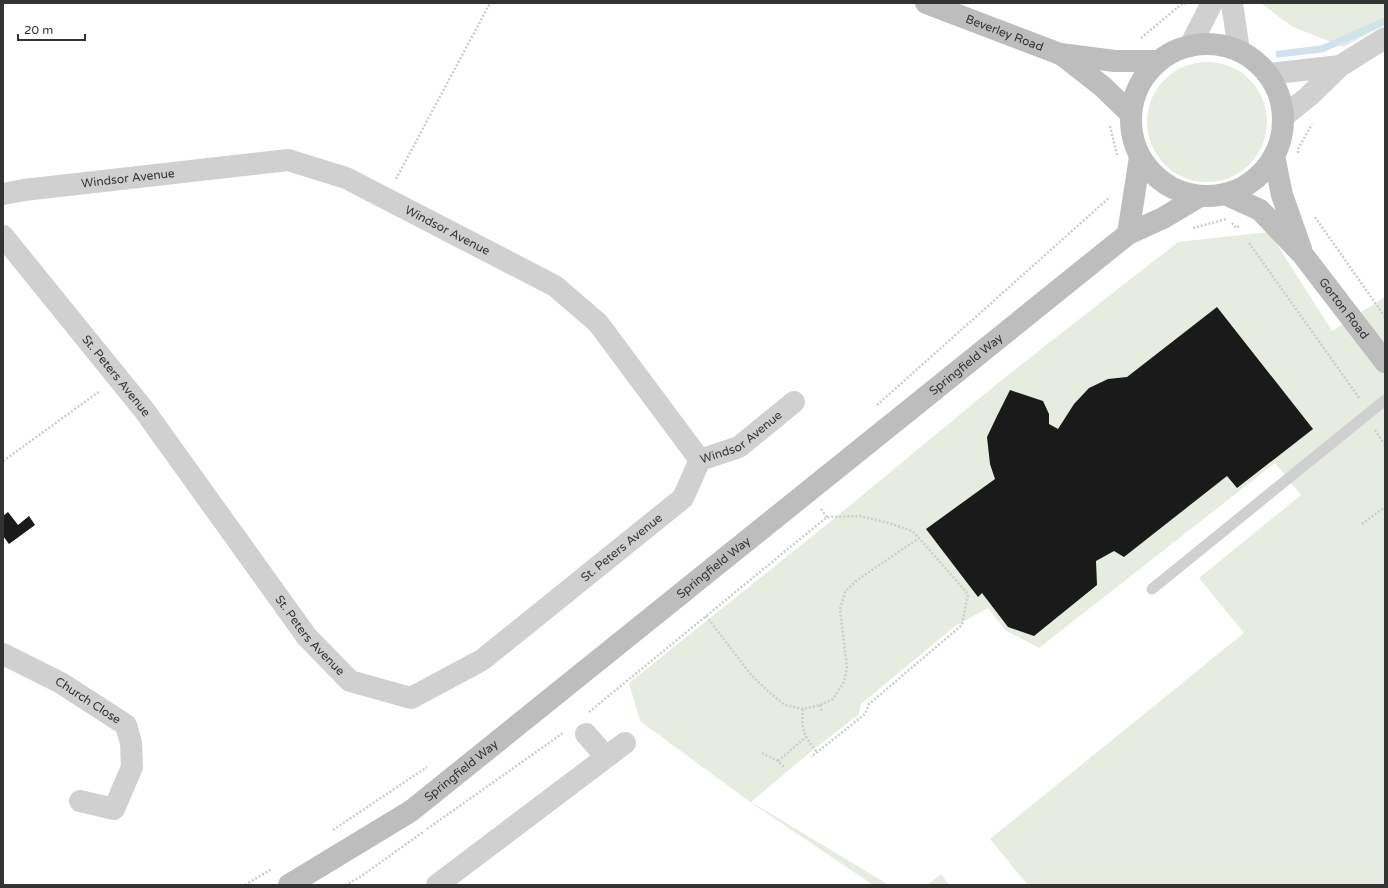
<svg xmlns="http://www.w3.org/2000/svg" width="1388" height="888" viewBox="0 0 1388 888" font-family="'Varela Round',sans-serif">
  <rect width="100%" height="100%" fill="#fff"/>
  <path fill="#e6ecdf" d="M1261,3H1385V25L1343,47L1291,26Z
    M1147 122a60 60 0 1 1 120 0a60 60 0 1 1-120 0Z
    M1269,232L1332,331L1385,297V885H1028L990,839L1244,633L1199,578L1301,495L1275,463L1039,648L1005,630L988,608L955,626L861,704L859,714L814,749L751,802L889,885H873L750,802L640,721L629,683L830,522L1003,379L1178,242Z
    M941,874L949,885H927Z"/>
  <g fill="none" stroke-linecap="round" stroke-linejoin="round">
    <path stroke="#cfe2ee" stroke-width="7" d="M1279,54L1322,49L1385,21"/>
  </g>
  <path fill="#1a1a1a" d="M1217,307L1313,429L1237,488L1227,476L1124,557L1114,551L1096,561L1097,585L1034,636L1008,627L982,593L978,597L926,529L995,479L990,464L987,437L997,416L1010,390L1043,401L1049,414V424L1058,429L1074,404L1089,388L1108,379L1127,377Z
    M8,512L18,525L29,516L35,525L9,544L3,536V516Z"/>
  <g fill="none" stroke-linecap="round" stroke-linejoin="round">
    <path stroke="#cdcdcd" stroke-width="2.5" stroke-dasharray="2 2" stroke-linecap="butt" d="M1141,38L1183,3L1188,4
      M1110,126L1117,155
      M1298,153V149L1312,124
      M396,179L490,3
      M1315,217L1385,317
      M1232,223L1236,228L1239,226
      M1193,228L1227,219
      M1249,243L1360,399
      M877,405L1110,197
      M1375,430L1385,445
      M3,461L100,391
      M821,509L827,517
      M1362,524L1385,507
      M706,616L752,676L770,693L785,705L803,709L820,705L833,699L844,682L847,668L840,609L845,592L856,581L919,538
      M820,705L822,712
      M803,709C801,730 804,736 817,752
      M589,712L827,517L860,516L889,523L912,531L919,538L968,594L962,625L869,704L865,714L811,757
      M762,753L778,761L784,767
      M778,761L806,737
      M427,829L563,733
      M333,830L427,767
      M245,885L272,869
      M345,885L360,877L423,832"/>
    <path stroke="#d0d0d0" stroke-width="11" d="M1152,589L1385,400"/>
    <g stroke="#d0d0d0" stroke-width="22">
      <path d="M1232,3L1239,51"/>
      <path d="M1190,46L1212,3"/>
      <path id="s1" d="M3,194L24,190L288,160L346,178L555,286L598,323L700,460L739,447L794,402"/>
      <path id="s2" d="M3,236L144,410L307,637L350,681L411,698L482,660L683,498L700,460"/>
      <path id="s3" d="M3,654L61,683L126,725L131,743L132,767L114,809L80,801"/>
      <path d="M586,734L606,757"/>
      <path d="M437,885L625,743"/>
    </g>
    <path stroke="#d0d0d0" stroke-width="22" d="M1268,74L1340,66
      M1283,117L1309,96L1340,66L1385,38"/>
    <g stroke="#bdbdbd" stroke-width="22">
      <path id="s4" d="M926,3L1060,54L1115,61H1159"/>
      <circle cx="1207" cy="120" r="76"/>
      <path d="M1061,54L1102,86L1131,114"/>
      <path d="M1274,156L1282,195L1301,249"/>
      <path id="s5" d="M1225,194L1260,210L1303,255L1385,362"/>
      <path d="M1128,234L1140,157"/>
      <path id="s6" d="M289,885L411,811L1128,234L1163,218L1200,196"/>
    </g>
  </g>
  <g text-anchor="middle" stroke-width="4" stroke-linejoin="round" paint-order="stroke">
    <g font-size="12" fill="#333" stroke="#fff">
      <text dy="4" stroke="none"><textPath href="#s4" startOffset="84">Beverley Road</textPath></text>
      <text dy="4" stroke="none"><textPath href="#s1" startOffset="126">Windsor Avenue</textPath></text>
      <text dy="4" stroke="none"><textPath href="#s1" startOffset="462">Windsor Avenue</textPath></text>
      <text dy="4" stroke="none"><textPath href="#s5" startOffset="168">Gorton Road</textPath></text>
      <text dy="4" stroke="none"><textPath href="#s6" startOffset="855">Springfield Way</textPath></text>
      <text dy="4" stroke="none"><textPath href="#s2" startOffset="180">St. Peters Avenue</textPath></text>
      <text dy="4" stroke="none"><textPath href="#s1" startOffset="858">Windsor Avenue</textPath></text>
      <text dy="4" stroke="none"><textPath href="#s2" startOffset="888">St. Peters Avenue</textPath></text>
      <text dy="4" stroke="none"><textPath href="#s6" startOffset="531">Springfield Way</textPath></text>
      <text dy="4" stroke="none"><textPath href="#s2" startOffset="504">St. Peters Avenue</textPath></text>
      <text dy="4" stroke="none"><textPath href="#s3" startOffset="97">Church Close</textPath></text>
      <text dy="4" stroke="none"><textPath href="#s6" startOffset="207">Springfield Way</textPath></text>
    </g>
  </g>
  <rect width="1388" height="888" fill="none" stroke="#333333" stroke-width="8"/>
  <path d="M18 34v6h67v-6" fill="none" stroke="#333333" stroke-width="2"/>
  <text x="24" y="34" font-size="12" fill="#333333" stroke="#ffffff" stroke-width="3" paint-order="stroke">20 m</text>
</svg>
